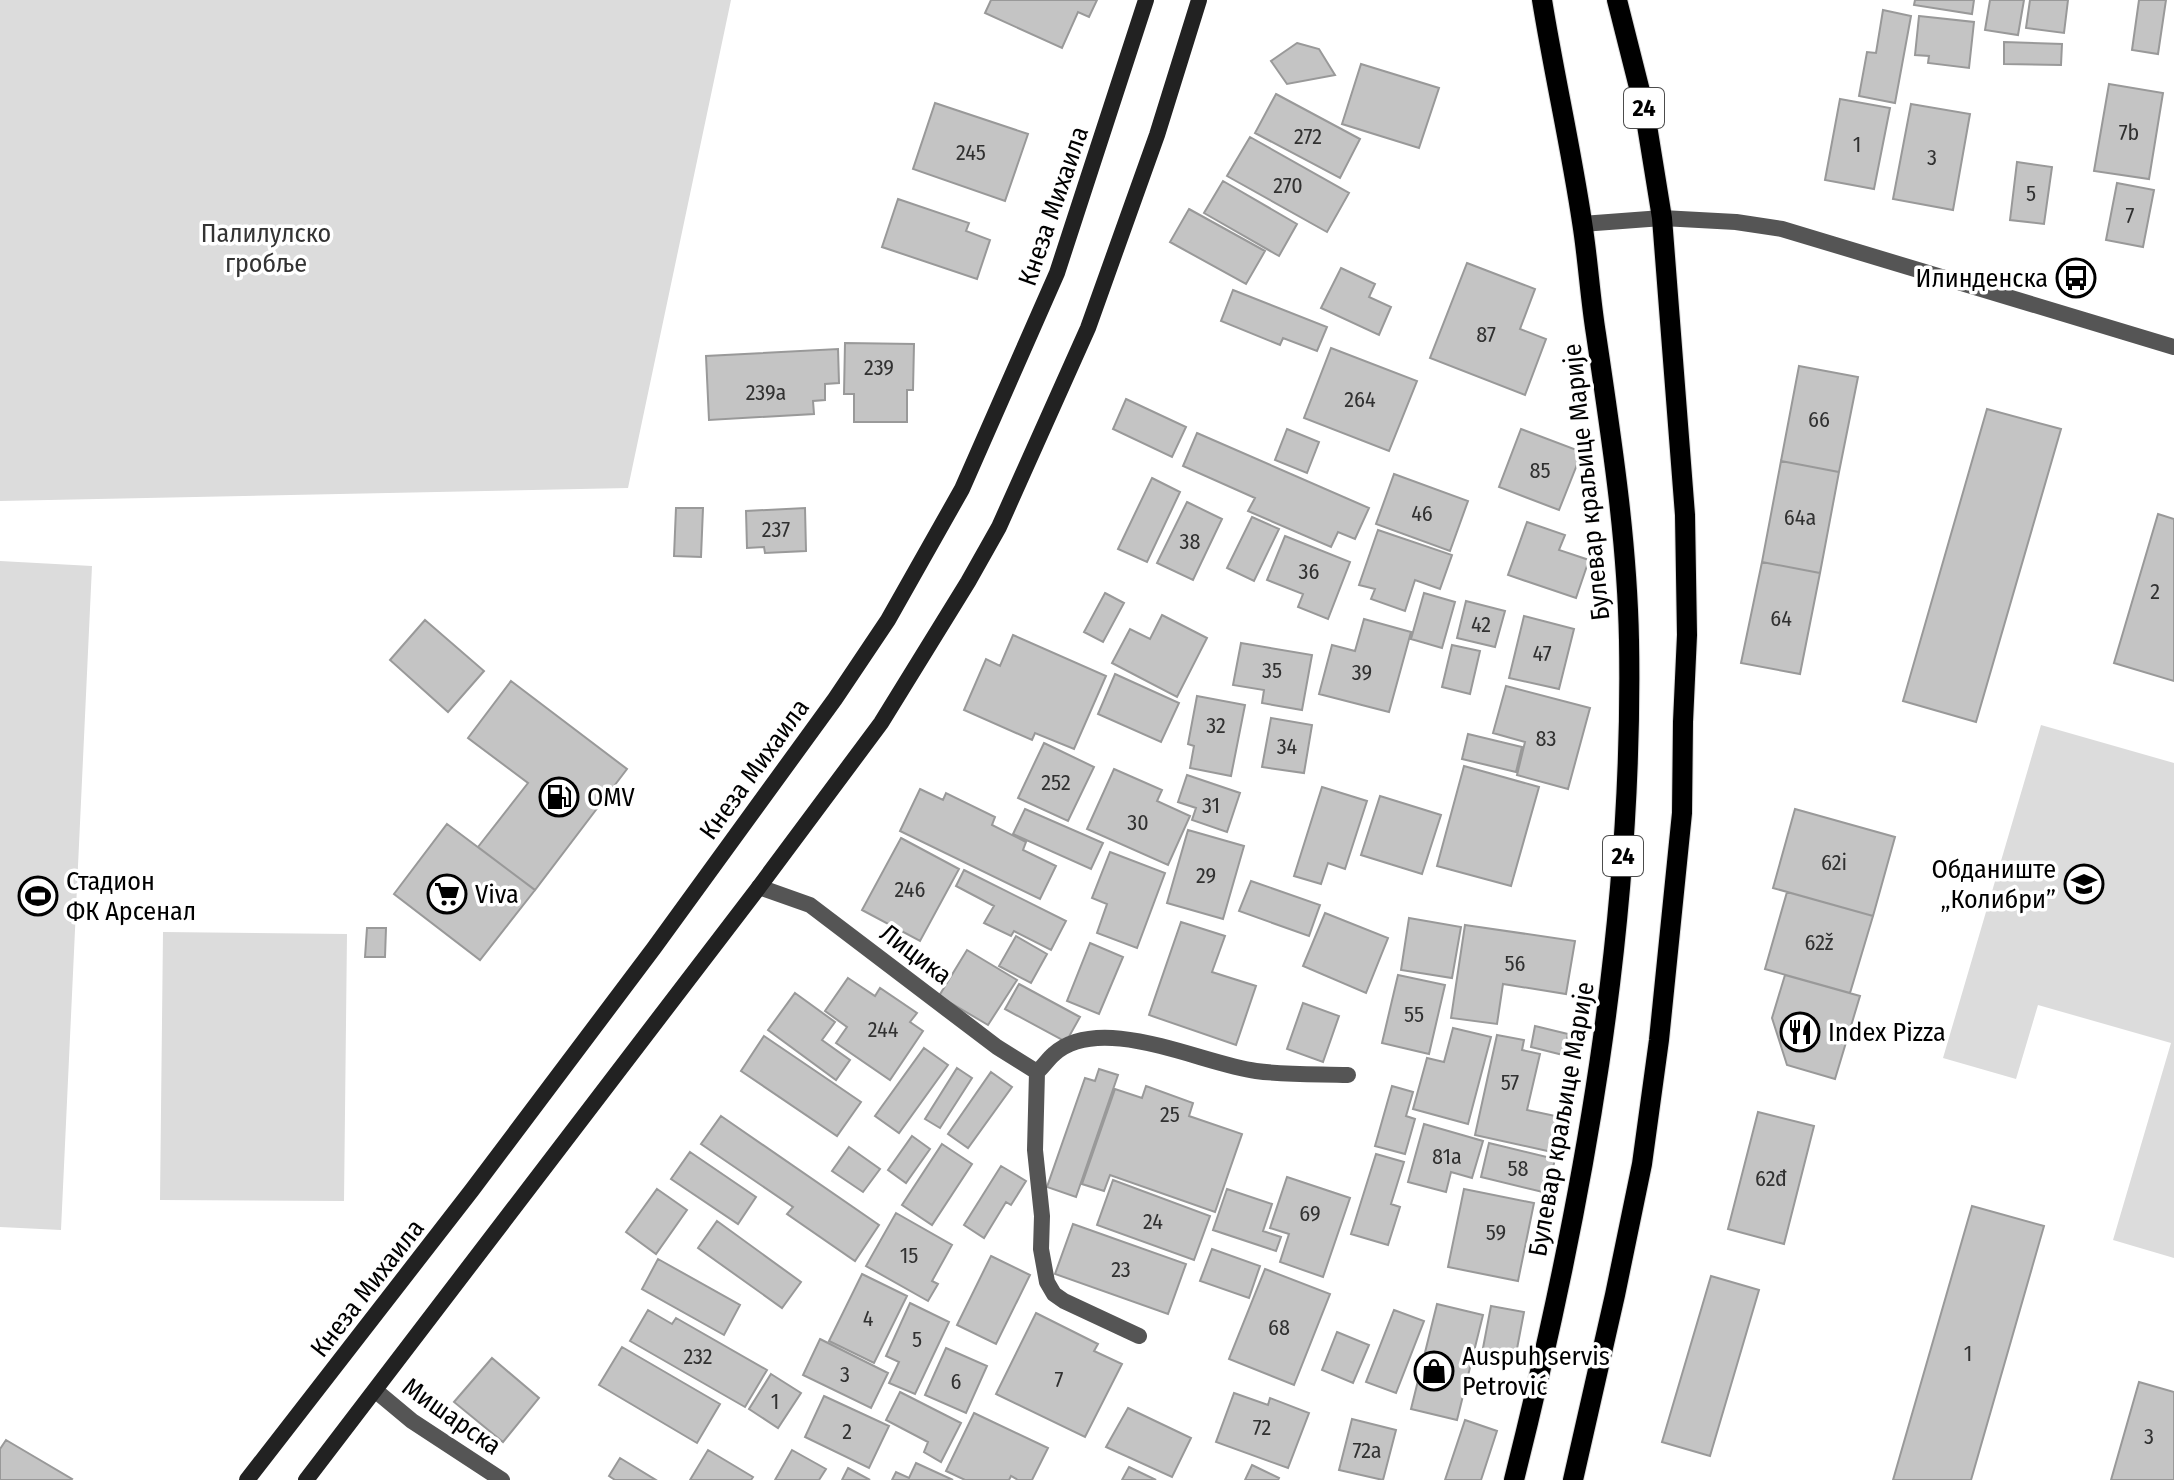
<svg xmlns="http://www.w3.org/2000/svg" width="2174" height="1480" viewBox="0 0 2174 1480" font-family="'Fira Sans Condensed',sans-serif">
  <rect width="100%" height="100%" fill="#fff"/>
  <path fill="#dcdcdc" d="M0,0H731L628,488L0,501Z
    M0,561L92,566L61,1230L0,1227Z
    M2041,725L2174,763V1258L2113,1240L2171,1043L2038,1005L2016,1079L1943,1058Z
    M163,932L347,934L344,1201L160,1200Z"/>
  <path fill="#c4c4c4" stroke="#999" stroke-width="2" d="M991,0H1097L1089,17L1078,12L1062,48L985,13Z
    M1915,0H1974L1972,14L1914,5Z
    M1990,0H2024L2018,35L1985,30Z
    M2030,0H2068L2064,33L2026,28Z
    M2139,0H2166L2158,54L2132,50Z
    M1883,10L1911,16L1895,103L1859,96L1867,52L1876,53Z
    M1919,16L1974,22L1969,68L1928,63L1929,56L1915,55Z
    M2004,42L2062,44L2061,65L2004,64Z
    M1297,43L1319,49L1335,75L1287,84L1271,61Z
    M1361,64L1439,88L1419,148L1342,124Z
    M2109,84L2163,93L2149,179L2094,171Z
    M1276,94L1360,139L1340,178L1255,133Z
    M1840,99L1890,108L1874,189L1825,180Z
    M935,103L1028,134L1005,201L913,169Z
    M1911,104L1970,114L1953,210L1893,199Z
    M1250,137L1349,193L1327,232L1227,176Z
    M2017,162L2052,167L2044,224L2010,220Z
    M1223,181L1297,224L1279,256L1204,213Z
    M2117,183L2154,190L2143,247L2106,240Z
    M898,199L969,223L966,231L990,240L977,279L882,247Z
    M1189,209L1265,251L1246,284L1170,242Z
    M1467,263L1535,289L1520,329L1546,339L1525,395L1430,358Z
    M1341,268L1375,284L1369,297L1391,307L1379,335L1321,308Z
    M1233,290L1327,327L1317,351L1283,338L1280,345L1221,321Z
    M845,343L914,344L913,390H907V422H854V394H844Z
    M1331,348L1417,381L1389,451L1304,418Z
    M838,349L839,383L825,384V400L813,401L814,414L709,420L706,356Z
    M1799,366L1858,377L1839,472L1781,461Z
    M1126,399L1186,427L1172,457L1113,429Z
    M1987,409L2061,429L1976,722L1903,701Z
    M1287,429L1319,442L1307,473L1275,460Z
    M1521,429L1582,452L1559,510L1499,487Z
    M1197,433L1369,508L1355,539L1338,532L1331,547L1248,511L1255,498L1183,466Z
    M1781,461L1839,472L1820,573L1762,562Z
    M1394,474L1468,501L1450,551L1376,524Z
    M1152,478L1180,492L1147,562L1118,549Z
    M1187,502L1222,519L1193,580L1157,563Z
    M676,508H703L701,557L674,556Z
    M805,508L806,551L765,553L764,547L747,548L746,511Z
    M2158,514L2174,519V681L2114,663Z
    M1252,517L1279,529L1254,581L1227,568Z
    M1527,522L1565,535L1559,550L1589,560L1576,598L1508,575Z
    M1378,530L1452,555L1440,589L1415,580L1405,611L1371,599L1375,589L1359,585Z
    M1285,536L1350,562L1328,619L1298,607L1303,594L1267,580Z
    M1762,562L1820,573L1800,674L1741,663Z
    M1105,593L1124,603L1103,642L1084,632Z
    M1424,593L1455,602L1442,648L1411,639Z
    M1466,601L1505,611L1495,647L1457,638Z
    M1162,615L1207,638L1177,697L1112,663L1130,629L1150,639Z
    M1524,616L1574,629L1559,689L1509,678Z
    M1364,619L1411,632L1389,712L1319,694L1332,645L1355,651Z
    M425,620L484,671L448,712L390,660Z
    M1013,635L1106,676L1074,749L1035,733L1032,740L964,710L986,659L1000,666Z
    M1241,643L1312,655L1302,710L1262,703L1264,690L1233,685Z
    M1452,645L1480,651L1470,694L1442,687Z
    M1115,674L1179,703L1161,742L1098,714Z
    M511,681L627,769L535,890L478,847L528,783L468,738Z
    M1506,686L1590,708L1568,789L1517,775L1525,742L1493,733Z
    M1197,696L1245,705L1231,776L1190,768L1194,746L1188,744Z
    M1271,718L1312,725L1304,773L1262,767Z
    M1468,734L1522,747L1516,772L1462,759Z
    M1044,743L1094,767L1068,821L1018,798Z
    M1464,766L1539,787L1511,886L1437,866Z
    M1114,769L1162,790L1157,801L1190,816L1168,865L1087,829Z
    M1187,775L1240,793L1227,832L1192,820L1196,808L1178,802Z
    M1322,787L1367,801L1345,869L1328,863L1321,884L1294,876Z
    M920,789L943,800L946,793L995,817L992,825L1026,842L1023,850L1056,866L1040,899L900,831Z
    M1380,796L1441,815L1422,874L1361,855Z
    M1025,809L1103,843L1091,869L1013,834Z
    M1795,809L1895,837L1873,916L1773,888Z
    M447,824L535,890L480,960L394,894Z
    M1188,830L1244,846L1223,919L1167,903Z
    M901,838L959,869L920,941L862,910Z
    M1110,852L1165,873L1137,948L1097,933L1107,904L1092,898Z
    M964,870L1066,921L1051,950L1014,931L1011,936L984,923L994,906L956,886Z
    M1251,881L1320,905L1309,936L1239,911Z
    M1787,892L1873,916L1850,993L1765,969Z
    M1325,913L1388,938L1366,993L1303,966Z
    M1409,918L1461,927L1452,978L1401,970Z
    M1181,922L1225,936L1212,972L1256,986L1236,1045L1149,1015Z
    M1465,925L1575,941L1566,994L1503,984L1497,1024L1451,1018Z
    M367,928H386L385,957H365Z
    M1016,936L1047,954L1031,983L999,966Z
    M1090,943L1123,957L1099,1014L1067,1001Z
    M967,950L1017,980L988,1025L939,996Z
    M1398,975L1445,985L1429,1054L1382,1043Z
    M1785,975L1860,996L1835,1079L1787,1065L1772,1018Z
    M848,978L875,996L880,988L917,1013L910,1022L923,1031L890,1080L836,1043L847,1027L825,1011Z
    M1019,984L1080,1017L1066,1042L1005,1009Z
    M795,993L835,1022L822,1040L850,1060L836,1080L768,1030Z
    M1303,1003L1339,1016L1323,1062L1287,1049Z
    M1535,1026L1568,1034L1563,1055L1531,1047Z
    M1453,1028L1491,1037L1468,1124L1413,1109L1427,1058L1444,1062Z
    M1497,1035L1524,1040L1522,1050L1540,1054L1527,1110L1560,1117L1552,1152L1475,1135Z
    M764,1036L861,1102L837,1136L741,1071Z
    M924,1048L948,1065L899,1133L875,1116Z
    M957,1068L972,1078L940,1128L925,1119Z
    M1099,1069L1118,1075L1076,1197L1047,1187L1085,1078L1095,1081Z
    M991,1072L1012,1087L968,1148L948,1134Z
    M1146,1086L1193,1103L1189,1116L1242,1134L1215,1212L1110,1175L1104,1191L1082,1184L1115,1089L1142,1098Z
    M1392,1086L1413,1092L1406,1116L1415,1119L1405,1154L1375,1146Z
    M1758,1112L1814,1126L1784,1244L1728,1229Z
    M721,1116L879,1225L855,1261L787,1214L793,1207L701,1144Z
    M1424,1124L1483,1141L1472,1178L1451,1172L1446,1192L1408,1182Z
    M912,1136L930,1149L906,1183L888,1170Z
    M1489,1143L1555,1159L1547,1193L1481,1177Z
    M942,1144L972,1164L932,1225L902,1205Z
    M849,1147L880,1169L863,1192L832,1171Z
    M690,1152L756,1197L738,1224L671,1179Z
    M1376,1154L1404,1162L1391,1204L1400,1207L1388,1245L1351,1234Z
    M1001,1166L1026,1181L1011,1205L1006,1202L984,1238L964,1225Z
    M1287,1177L1350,1198L1323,1277L1280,1262L1289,1234L1270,1228Z
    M1113,1180L1210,1216L1194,1260L1097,1225Z
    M657,1189L687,1210L656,1254L626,1232Z
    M1227,1189L1272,1204L1263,1231L1281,1237L1276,1251L1213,1230Z
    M1464,1189L1534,1203L1518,1281L1448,1267Z
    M1972,1206L2044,1226L1971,1480H1893Z
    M896,1213L952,1245L932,1281L938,1284L928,1301L866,1266Z
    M717,1221L801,1282L782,1308L698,1248Z
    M1073,1224L1186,1264L1168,1314L1055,1274Z
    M1212,1249L1260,1266L1249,1298L1200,1281Z
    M991,1256L1030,1275L996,1344L957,1325Z
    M658,1259L740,1305L724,1335L642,1289Z
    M1265,1269L1330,1294L1294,1385L1229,1359Z
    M862,1274L907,1296L874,1363L829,1341Z
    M1711,1276L1759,1290L1710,1456L1662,1442Z
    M910,1303L949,1322L915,1394L889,1383L899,1362L886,1356Z
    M1437,1304L1483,1315L1457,1420L1411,1409Z
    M1491,1306L1524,1312L1516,1354L1483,1348Z
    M648,1310L672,1324L676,1318L767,1370L745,1407L630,1341Z
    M1394,1310L1424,1321L1396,1393L1366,1382Z
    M1036,1313L1098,1344L1094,1351L1122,1364L1085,1437L996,1394Z
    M1337,1332L1369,1345L1353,1383L1322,1370Z
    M820,1339L888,1373L871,1408L803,1375Z
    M622,1347L720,1404L697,1443L599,1385Z
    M946,1348L987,1366L966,1413L925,1395Z
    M492,1358L539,1398L503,1442L454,1402Z
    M771,1374L801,1393L778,1428L749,1409Z
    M2139,1382L2174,1392V1480H2111Z
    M900,1392L961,1423L941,1462L924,1452L928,1442L886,1420Z
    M1234,1393L1268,1405L1270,1398L1309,1413L1288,1468L1216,1442Z
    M824,1396L889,1426L869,1468L805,1437Z
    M1128,1408L1191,1438L1172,1477L1106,1447Z
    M974,1413L1048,1448L1032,1480H1018L1011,1476L1009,1480H965L946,1471Z
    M1352,1419L1396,1430L1383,1480L1339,1470Z
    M1465,1420L1497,1431L1481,1480H1445Z
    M6,1440L72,1479L71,1480H0V1449Z
    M708,1450L753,1477L751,1480H690Z
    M792,1450L826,1469L819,1480H775Z
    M620,1458L656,1480H615L609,1476Z
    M916,1463L953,1480H892L896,1472L909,1478Z
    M1252,1465L1279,1478L1278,1480H1245Z
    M1129,1467L1156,1480H1122Z
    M848,1468L870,1480H842Z"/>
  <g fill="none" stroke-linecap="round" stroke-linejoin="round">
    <g stroke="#dbdbdb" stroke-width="22">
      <path id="primary" d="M1514,1480C1583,1205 1634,925 1629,640C1627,537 1611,436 1596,334C1590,297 1588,259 1582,222C1571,148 1554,74 1542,0
        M1573,1480L1615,1295L1642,1164L1659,1040L1682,813L1683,722L1687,635L1685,515L1662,218L1644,107L1617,0"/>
    </g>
    <path stroke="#555" stroke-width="16" d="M759,887L810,905L997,1047L1037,1072L1035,1150L1042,1216L1041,1249L1047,1282L1054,1294L1064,1301L1139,1336
      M1037,1072C1043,1067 1048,1059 1054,1054C1101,1012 1202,1064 1256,1071C1286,1075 1318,1074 1348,1075
      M376,1391L412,1421L502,1480"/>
    <path stroke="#555" stroke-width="16" d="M1582,224L1662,218L1736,222L1782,229L2174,347"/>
    <path stroke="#222" stroke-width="16" d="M247,1480L472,1190L654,948L835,699L888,620L962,489L1057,273L1146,0
      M306,1480L759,887L881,723L968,582L999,527L1088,328L1157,135L1199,0"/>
    <use href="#primary" stroke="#000" stroke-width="20"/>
  </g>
  <defs>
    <g id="bus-ring" transform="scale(2)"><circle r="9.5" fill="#fff" stroke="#000" stroke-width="1.5"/><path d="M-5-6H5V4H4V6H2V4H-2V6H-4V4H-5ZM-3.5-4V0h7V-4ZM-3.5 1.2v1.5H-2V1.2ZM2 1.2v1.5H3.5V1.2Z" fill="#000"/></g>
    <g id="fuel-ring" transform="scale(2)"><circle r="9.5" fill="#fff" stroke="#000" stroke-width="1.5"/><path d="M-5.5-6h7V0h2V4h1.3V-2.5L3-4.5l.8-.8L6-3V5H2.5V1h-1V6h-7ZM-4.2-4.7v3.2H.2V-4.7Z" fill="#000"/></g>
    <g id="school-ring" transform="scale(2)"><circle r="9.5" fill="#fff" stroke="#000" stroke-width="1.5"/><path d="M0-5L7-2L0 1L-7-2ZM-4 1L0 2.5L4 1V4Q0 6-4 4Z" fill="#000"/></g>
    <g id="supermarket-ring" transform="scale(2)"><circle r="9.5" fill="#fff" stroke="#000" stroke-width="1.5"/><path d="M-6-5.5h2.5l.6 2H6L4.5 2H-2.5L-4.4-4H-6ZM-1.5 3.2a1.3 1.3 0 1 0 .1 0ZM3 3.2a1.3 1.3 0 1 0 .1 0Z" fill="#000"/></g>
    <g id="stadium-ring" transform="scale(2)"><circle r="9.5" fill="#fff" stroke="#000" stroke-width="1.5"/><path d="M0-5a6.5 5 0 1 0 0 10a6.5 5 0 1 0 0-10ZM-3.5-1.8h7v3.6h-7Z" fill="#000"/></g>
    <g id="restaurant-ring" transform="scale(2)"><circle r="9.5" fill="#fff" stroke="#000" stroke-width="1.5"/><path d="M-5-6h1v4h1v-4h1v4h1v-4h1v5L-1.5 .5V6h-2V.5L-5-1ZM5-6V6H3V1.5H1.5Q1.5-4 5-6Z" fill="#000"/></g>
    <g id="shop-ring" transform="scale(2)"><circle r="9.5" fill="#fff" stroke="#000" stroke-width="1.5"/><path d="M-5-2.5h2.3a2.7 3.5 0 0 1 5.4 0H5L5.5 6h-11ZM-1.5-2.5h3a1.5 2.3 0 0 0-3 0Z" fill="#000"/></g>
  </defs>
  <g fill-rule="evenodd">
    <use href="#bus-ring" x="2076" y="278"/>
    <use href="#fuel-ring" x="559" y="797"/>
    <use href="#school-ring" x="2084" y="884"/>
    <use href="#supermarket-ring" x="447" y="894"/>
    <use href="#stadium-ring" x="38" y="896"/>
    <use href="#restaurant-ring" x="1800" y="1032"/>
    <use href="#shop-ring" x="1434" y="1371"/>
  </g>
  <g text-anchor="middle" stroke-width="7" stroke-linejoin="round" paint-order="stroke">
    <g font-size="22" fill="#313131">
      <text x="2129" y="140">7b</text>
      <text x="1308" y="144">272</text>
      <text x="1857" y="152">1</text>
      <text x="971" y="160">245</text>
      <text x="1932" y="165">3</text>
      <text x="1288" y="193">270</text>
      <text x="2031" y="201">5</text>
      <text x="2130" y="223">7</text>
      <text x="1486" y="342">87</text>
      <text x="879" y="375">239</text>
      <text x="766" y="400">239a</text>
      <text x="1360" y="407">264</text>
      <text x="1819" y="427">66</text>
      <text x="1540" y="478">85</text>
      <text x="1422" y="521">46</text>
      <text x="1800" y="525">64a</text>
      <text x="776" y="537">237</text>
      <text x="1190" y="549">38</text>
      <text x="1309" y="579">36</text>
      <text x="2155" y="599">2</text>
      <text x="1781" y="626">64</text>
      <text x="1481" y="632">42</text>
      <text x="1542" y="661">47</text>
      <text x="1272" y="678">35</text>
      <text x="1362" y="680">39</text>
      <text x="1216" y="733">32</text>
      <text x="1546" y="746">83</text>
      <text x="1287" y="754">34</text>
      <text x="1056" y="790">252</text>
      <text x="1211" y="813">31</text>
      <text x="1138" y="830">30</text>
      <text x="1834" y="870">62i</text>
      <text x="1206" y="883">29</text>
      <text x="910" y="897">246</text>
      <text x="1819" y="950">62ž</text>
      <text x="1515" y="971">56</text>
      <text x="1414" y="1022">55</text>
      <text x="883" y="1037">244</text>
      <text x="1510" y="1090">57</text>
      <text x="1170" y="1122">25</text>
      <text x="1447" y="1164">81a</text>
      <text x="1518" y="1176">58</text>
      <text x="1771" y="1186">62đ</text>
      <text x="1310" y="1221">69</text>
      <text x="1153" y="1229">24</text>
      <text x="1496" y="1240">59</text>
      <text x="909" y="1263">15</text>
      <text x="1121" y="1277">23</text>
      <text x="868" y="1326">4</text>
      <text x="1279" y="1335">68</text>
      <text x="917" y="1347">5</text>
      <text x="1968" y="1361">1</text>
      <text x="698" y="1364">232</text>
      <text x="845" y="1382">3</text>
      <text x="1059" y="1387">7</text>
      <text x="956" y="1389">6</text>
      <text x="775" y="1409">1</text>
      <text x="1262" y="1435">72</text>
      <text x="847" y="1439">2</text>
      <text x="2149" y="1444">3</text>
      <text x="1367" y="1458">72a</text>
    </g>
    <g fill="#fff" stroke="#4c4c4c" stroke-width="2">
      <rect x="1624" y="88" width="40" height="40" rx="6"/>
      <rect x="1603" y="836" width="40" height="40" rx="6"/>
    </g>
    <g font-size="24" font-weight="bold" fill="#000">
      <text x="1644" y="116">24</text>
      <text x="1623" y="864">24</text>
    </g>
    <g font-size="26" fill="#000" stroke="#fff">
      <text transform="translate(1053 206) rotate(-71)" y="9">Кнеза Михаила</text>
      <text transform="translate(1586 482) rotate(-96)" y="9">Булевар краљице Марије</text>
      <text transform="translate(754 769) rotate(-54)" y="9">Кнеза Михаила</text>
      <text transform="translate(916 954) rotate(37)" y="9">Лицика</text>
      <text transform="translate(1561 1119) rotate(-80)" y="9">Булевар краљице Марије</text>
      <text transform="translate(367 1288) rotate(-52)" y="9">Кнеза Михаила</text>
      <text transform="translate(452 1416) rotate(35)" y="9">Мишарска</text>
    </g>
    <g font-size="26" fill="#333" stroke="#fff">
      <text x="266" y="242">Палилулско<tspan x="266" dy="30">гробље</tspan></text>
    </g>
    <g font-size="26" fill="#000" stroke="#fff" text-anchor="start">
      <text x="2048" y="287" text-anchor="end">Илинденска</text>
      <text x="587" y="806">OMV</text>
      <text x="2056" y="878" text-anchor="end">Обданиште<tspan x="2056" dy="30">„Колибри”</tspan></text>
      <text x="66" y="890">Стадион<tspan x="66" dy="30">ФК Арсенал</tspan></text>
      <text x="475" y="903">Viva</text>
      <text x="1828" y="1041">Index Pizza</text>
      <text x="1462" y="1365">Auspuh servis<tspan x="1462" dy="30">Petrović</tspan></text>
    </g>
  </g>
</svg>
